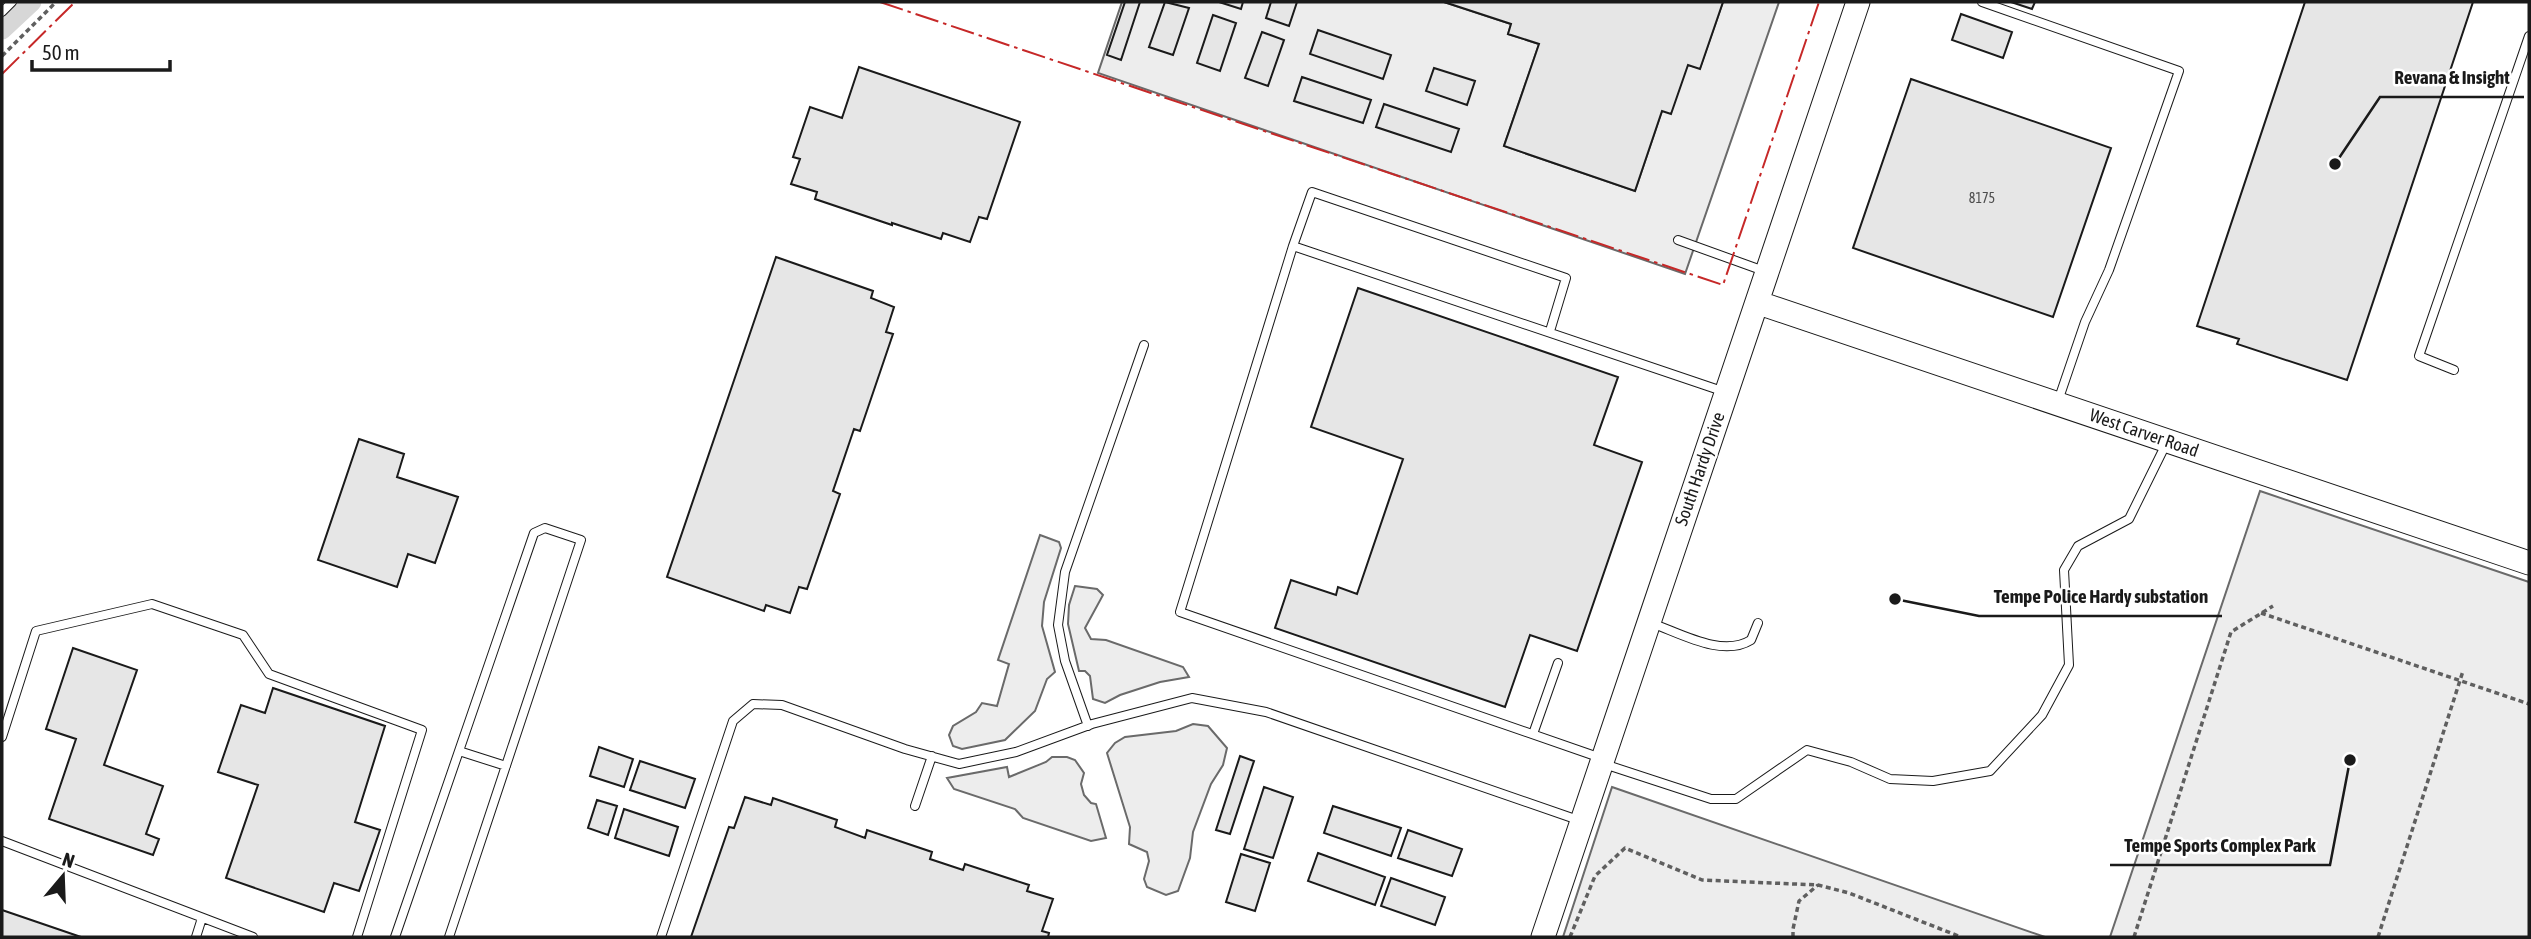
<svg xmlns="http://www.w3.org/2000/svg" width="2531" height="939" viewBox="0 0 2531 939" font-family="'Asap Condensed',sans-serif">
  <rect width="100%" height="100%" fill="#fff"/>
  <path fill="#ededed" stroke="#6a6a6a" stroke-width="2" d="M1122,2H1444L1511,24L1508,34L1539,44L1504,146L1635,191L1662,111L1688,65L1700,68L1723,2H1779L1685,274L1098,73Z
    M2260,491L2529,582V937H2110Z
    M1040,535L1059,542L1061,548L1044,602L1042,626L1055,672L1047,679L1035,711L1005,740L962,749L953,746L949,735L953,726L976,712L982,703L997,706L1009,664L998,660Z
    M1075,586L1097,589L1103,595L1085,628L1091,639L1106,640L1183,667L1189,677L1160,682L1120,695L1105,703L1093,699L1090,676L1085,671H1079L1068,624L1069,605Z
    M1193,724L1208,726L1227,748L1223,765L1211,784L1193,832L1190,858L1178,891L1166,895L1147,887L1144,879L1149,861L1147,852L1129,844L1130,827L1107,753L1115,743L1125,737L1176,731Z
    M1052,757H1067L1075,760L1084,773L1081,784L1084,795L1091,803L1096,804L1106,838L1091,841L1023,818L1015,809L954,789L947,778L1007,767L1009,777L1046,762Z
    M1612,787L2045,937H1563Z"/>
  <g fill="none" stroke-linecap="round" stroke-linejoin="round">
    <path stroke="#d7d7d7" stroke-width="19" d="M2,30L32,2"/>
  </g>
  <path fill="#e6e6e6" stroke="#1a1a1a" stroke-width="2" d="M1125,2H1140L1121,60L1107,55Z
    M1165,2L1189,8L1173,55L1149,47Z
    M1219,2H1243L1241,9Z
    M1271,2H1297L1289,26L1266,18Z
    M1444,2H1723L1700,69L1688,65L1671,114L1662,111L1635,191L1504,146L1539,44L1508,34L1511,24Z
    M2011,2H2035L2032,9Z
    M2305,2H2473L2347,380L2237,344L2239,339L2197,326Z
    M1961,14L2012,32L2003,58L1952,40Z
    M1213,15L1236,23L1220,71L1197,63Z
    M1318,30L1391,55L1383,79L1310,54Z
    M1262,32L1284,40L1268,86L1245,78Z
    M859,67L1020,122L987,219L979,217L970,242L943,233L941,239L892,223V225L815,199L817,192L791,184L800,159L793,157L810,107L842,118Z
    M1434,68L1475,81L1467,105L1426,91Z
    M1302,77L1371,100L1363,123L1294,101Z
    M1911,79L2111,148L2053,317L1853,248Z
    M1384,104L1459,129L1451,152L1376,127Z
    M776,257L873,291L871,298L894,307L886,332L893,334L860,431L854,429L833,491L840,494L807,589L799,587L790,613L766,605L764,611L667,577Z
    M1358,288L1618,377L1594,445L1642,462L1577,651L1530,635L1505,707L1275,628L1291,580L1336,595L1338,587L1357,594L1403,459L1311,427Z
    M359,439L404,454L397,477L458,497L435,563L408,554L397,587L318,560Z
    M73,648L137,670L104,765L163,786L146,834L159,839L153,855L49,819L76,739L46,729Z
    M273,688L385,726L355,822L380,830L359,891L334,883L324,912L226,878L258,785L218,772L241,705L265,713Z
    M599,747L633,759L624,787L590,776Z
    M1240,756L1254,761L1230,834L1216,830Z
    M640,761L695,779L685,808L630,790Z
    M1264,787L1293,797L1273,858L1244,849Z
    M745,797L771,805L773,798L837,820L835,827L865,838L867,830L932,852L930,859L963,870L965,864L1029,885L1027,891L1053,899L1042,931L1049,933L1048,937H691L729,827L734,828Z
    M597,800L617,806L608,835L588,828Z
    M1333,806L1401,828L1391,856L1324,833Z
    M624,809L678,827L669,856L615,838Z
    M1408,830L1462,849L1452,876L1398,858Z
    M1318,853L1385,877L1375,905L1308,881Z
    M1241,854L1270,863L1255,911L1226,902Z
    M1391,878L1445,897L1435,925L1381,906Z
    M2,910L81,937H2Z"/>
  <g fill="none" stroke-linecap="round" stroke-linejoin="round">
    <g stroke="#1a1a1a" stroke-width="10">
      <path id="lane" d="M1982,2L2179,71L2109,270L2085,322L2058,401
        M2,12L12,2
        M1678,240L1764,271
        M1293,246L1312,192L1566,278L1550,331
        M2454,370L2419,356L2529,36
        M1651,623C1680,633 1722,658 1751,640L1758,623
        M1088,726L1065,661L1058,625L1065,572L1144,345
        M1533,734L1558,663
        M2,737L36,631L152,604L243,635L269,674L422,730L357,937
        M459,751L506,766
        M1601,758L1180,612L1293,246L1725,392
        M1604,764L1711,799H1736L1807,750L1851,762L1890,779L1933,781L1990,771L2042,715L2069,665L2064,570L2078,546L2129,519L2167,442
        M915,806L932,756
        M2,841L253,937
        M196,937L202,918
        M395,937L534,533L545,528L581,540L449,937
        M661,937L733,721L753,704L782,705L905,749L959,764L1016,752L1092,724L1192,698L1266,712L1581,821"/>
    </g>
    <g stroke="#1a1a1a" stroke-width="25">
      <path id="secondary" d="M1759,303L2529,563
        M1543,937C1647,625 1755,314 1858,2"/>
    </g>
    <path stroke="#5f5f5f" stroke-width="3.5" stroke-dasharray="5 3.5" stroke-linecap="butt" d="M2,56L56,2
      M2261,613L2529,704
      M1570,937L1595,876L1625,848L1702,880L1818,885L1849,893L1961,937
      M1793,937V929L1799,901L1818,885
      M2134,937L2231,632L2273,606
      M2378,937L2463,671"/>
    <use href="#lane" stroke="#fff" stroke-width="8"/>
    <use href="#secondary" stroke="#fff" stroke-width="23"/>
    <path stroke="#c62828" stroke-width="2" stroke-dasharray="24 5 3.5 5" stroke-linecap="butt" d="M880,2L1723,285L1819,2
      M2,74L75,2"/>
  </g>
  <g text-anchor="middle" stroke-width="5" stroke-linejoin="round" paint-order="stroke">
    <g font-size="14" fill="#4d4d4d">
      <text x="1982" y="203">8175</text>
    </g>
    <g font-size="18" fill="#1a1a1a" stroke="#fff">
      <text transform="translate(2144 433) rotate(19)" y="6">West Carver Road</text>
      <text transform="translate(1700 469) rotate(-71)" y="6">South Hardy Drive</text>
    </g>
  </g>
  <path fill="none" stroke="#1a1a1a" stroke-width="2.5" d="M2335 164L2380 97H2524M1895 599L1979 616H2222M2350 760L2330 865H2110"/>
  <g fill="#1a1a1a" stroke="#fff" stroke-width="2.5">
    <circle cx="2335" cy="164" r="7"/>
    <circle cx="1895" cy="599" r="7"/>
    <circle cx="2350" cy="760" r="7"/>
  </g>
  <g font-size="19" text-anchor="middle" font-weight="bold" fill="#1a1a1a" stroke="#fff" stroke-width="5" stroke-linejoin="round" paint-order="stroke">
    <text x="2452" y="84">Revana &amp; Insight</text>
    <text x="2101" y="603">Tempe Police Hardy substation</text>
    <text x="2220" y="852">Tempe Sports Complex Park</text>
  </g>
  <rect width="2531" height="939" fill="none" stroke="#1a1a1a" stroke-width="7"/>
  <g transform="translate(63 876) rotate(19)" stroke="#ffffff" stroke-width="5" paint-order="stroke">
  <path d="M0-5L12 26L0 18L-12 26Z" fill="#1a1a1a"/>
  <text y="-10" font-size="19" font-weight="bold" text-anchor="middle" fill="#1a1a1a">N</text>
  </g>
  <path d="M32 60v10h138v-10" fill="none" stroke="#1a1a1a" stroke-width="3.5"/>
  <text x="42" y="60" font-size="21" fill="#1a1a1a" stroke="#ffffff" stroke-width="5" paint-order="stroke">50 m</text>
</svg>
